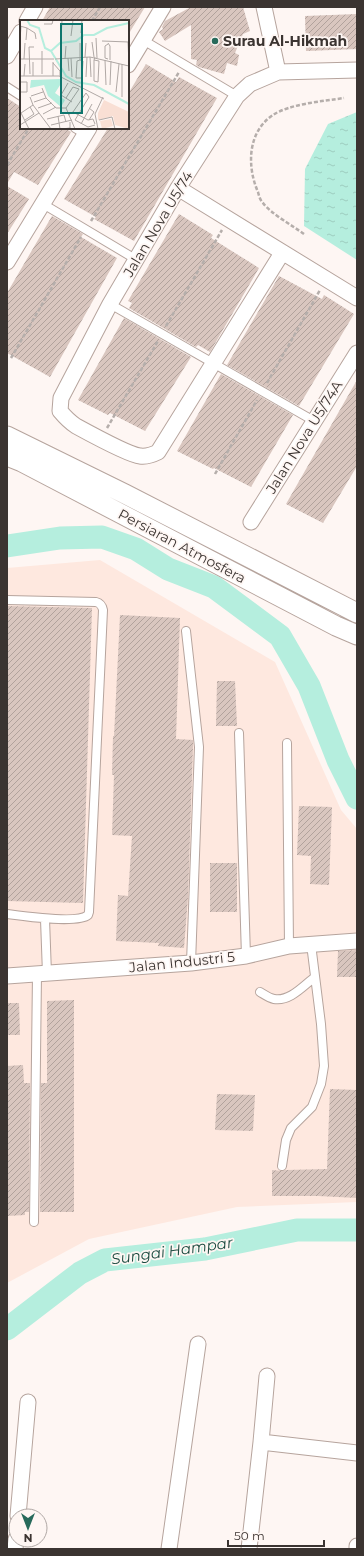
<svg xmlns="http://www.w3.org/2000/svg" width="364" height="1556" viewBox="0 0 364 1556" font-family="Montserrat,sans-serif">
  <defs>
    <pattern id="water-ripples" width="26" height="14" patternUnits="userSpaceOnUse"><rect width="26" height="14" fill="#b5eede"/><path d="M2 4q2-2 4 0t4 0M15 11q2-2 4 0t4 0" fill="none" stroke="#9dcdbf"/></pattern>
    <pattern id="building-hatch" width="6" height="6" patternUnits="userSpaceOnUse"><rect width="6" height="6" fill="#d9c6bf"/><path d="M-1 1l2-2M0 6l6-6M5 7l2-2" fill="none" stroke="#b1a29c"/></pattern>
  </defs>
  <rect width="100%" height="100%" fill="#fef6f3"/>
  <path fill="#fee8df" d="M100,560L275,662L341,810L357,829V1202L237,1207L89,1239L7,1283V568Z"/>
  <path fill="url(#water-ripples)" d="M357,112V260L304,226L305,169L328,124Z"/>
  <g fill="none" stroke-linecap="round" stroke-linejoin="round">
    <path stroke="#b5eede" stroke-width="23" d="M7,546L60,538L102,537L136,549L168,569L214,587L280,636L309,686L338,760L357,798
      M7,1329L80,1273L105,1260L205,1249L297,1230H357"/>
  </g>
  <path fill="url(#building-hatch)" d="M50,7H145L128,35V21H42Z
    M191,7H243L250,31L243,34L235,53L239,55L237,66L227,63L224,74L199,67L196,65L197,60L191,59V25L165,41L159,32L163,29L162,27L165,21Z
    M357,14V49L306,51L305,16Z
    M146,64L176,82L179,77L217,98L134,241L94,219L96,217L64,199L108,128H128V94Z
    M7,98L21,107V128H65L71,132L38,185L14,172L7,184Z
    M7,186L29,199L7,234Z
    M179,214L213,235L211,238L259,268L210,352L198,345L196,347L129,308L132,303L128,301Z
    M52,216L83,234L81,237L117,258L50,377L7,353V293Z
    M279,276L322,299L324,295L354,314L299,406L227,365Z
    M124,318L191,357L145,431L110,413L108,415L78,400Z
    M221,374L293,415L251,487L214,468L213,469L177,451Z
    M357,380V466L323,523L286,504Z
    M7,606L92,608L83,903L7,901Z
    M120,615L180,618L176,739L193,740V747L188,897L184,948L158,946L159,943L116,941L118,895L128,896L132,836L112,835L114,775H112L113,736H114Z
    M217,681H235L237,726H216Z
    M299,806L332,807L329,885L310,884L311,856L297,855Z
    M210,863H237V912H210Z
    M357,950V977H337L338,951Z
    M74,1000V1212H40L41,1083H47V1001Z
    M7,1003H19L20,1035H7Z
    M23,1065L24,1083H30L29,1212H25V1215L7,1216V1066Z
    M330,1089L357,1090V1198L318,1196H272V1170L282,1171L286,1170L327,1169Z
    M217,1094L255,1095L253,1131L215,1130Z"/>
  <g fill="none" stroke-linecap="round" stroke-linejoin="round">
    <g stroke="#b6a49d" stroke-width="10">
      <path id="service" d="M143,40L237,96
        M7,87L21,96
        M75,128L85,134
        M43,204L137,260
        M110,304L314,421
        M7,600L96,602C100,603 102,605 103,610L89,912L88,915C78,924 22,916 7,914
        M186,631L199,747L191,963
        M239,733L246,956
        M287,743L289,946
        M45,919L47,974
        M260,992C265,995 269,998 274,999C290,1002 304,985 315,977
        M282,1166L286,1140L291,1128L312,1107L321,1084L324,1066L321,1024L311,944
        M34,1222L37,974"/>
    </g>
    <g stroke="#b6a49d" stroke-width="17">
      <path id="minor" d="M264,7L278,72
        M27,21L35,7
        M7,56L21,32
        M128,65L163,7
        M178,188L357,298
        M282,253L158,452C152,455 147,457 140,456C129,455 87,432 76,426C70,422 65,417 60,411L61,398L110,304L178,188L237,96L250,84L278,72L357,70
        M7,262L89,128
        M251,522L357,353
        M7,976L191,963L246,956L289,946L357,941
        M267,1376L261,1442L357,1453
        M18,1516L28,1402
        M15,1549L16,1539
        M169,1549L198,1344
        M249,1549L261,1442
        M357,1549V1546"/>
    </g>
    <g stroke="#b6a49d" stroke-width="21">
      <path id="tertiary" d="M7,436L125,494L357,613
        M7,456L22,462L336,626L357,635"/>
    </g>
    <path stroke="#b5aeab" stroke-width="2.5" stroke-dasharray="4 2" stroke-linecap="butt" d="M92,21L100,7
      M7,165L29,128
      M91,221L179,72
      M304,234C293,226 270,213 263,203C260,200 259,196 258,192C247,167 247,132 273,115C289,104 324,101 344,98
      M166,326L222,230
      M11,358L81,237
      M267,383L320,290
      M107,428L158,341
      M215,474L257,400"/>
    <use href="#service" stroke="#fff" stroke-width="8"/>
    <use href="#minor" stroke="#fff" stroke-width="15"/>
    <use href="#tertiary" stroke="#fff" stroke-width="19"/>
  </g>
  <circle fill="#276a5b" stroke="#fef6f3" stroke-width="1.5" cx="215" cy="41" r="4"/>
  <g text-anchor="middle" stroke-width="3.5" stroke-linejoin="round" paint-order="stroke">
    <g font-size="14" font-weight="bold" fill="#3b3431" stroke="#fef6f3" text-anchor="start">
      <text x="223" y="46">Surau Al-Hikmah</text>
    </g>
    <g font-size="14" fill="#3b3431" stroke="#fef6f3">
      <text transform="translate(158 224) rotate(-59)" y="5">Jalan Nova U5/74</text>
      <text transform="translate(304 437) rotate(-58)" y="5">Jalan Nova U5/74A</text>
      <text transform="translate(182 546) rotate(28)" y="5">Persiaran Atmosfera</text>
      <text transform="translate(182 962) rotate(-6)" y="5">Jalan Industri 5</text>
    </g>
    <g font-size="15" font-style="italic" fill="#1a4a3f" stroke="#fef6f3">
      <text transform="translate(172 1251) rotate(-8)" y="5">Sungai Hampar</text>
    </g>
  </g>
  <g transform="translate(20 20)">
    <rect width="109" height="109" fill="#fef6f3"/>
    <path d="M84,80L109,92V109L95,105L93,96L78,100V93ZM91,99L93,106L82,109L80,101Z" fill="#f9dfd4"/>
    <path d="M40,59L42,62L35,73L45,80L41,87L28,76L24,65L10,68L11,60Z" fill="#b5eede"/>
    <path fill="none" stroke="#b5eede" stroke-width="2" d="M7,0L10,5L19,8L25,28L31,31L46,56L56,62L74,65L109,84M31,31L40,23L56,21L64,15H74L87,8L109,3"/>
    <path fill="none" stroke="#b0a8a5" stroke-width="1" d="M24,4H32L33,0M0,6L7,8L6,20M7,8L15,13L16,19M61,13L62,0M51,16L53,0M41,18L42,0M76,18L77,38M0,20L1,6M82,21L109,22M72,22L74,37M108,22L109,44M88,23L90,26V40M22,31V54M60,37V40L63,41L62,58H56L57,41L60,40M60,37V23M65,37L66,23M70,37L71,57M48,38L49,51M51,38L52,57M0,39H34M4,39L5,23M35,39L70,37L109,46M45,39L46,26M88,39L85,38V26L88,24M74,40L79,41L78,62L74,61V40L75,37M85,40L86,65M33,43L40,51V56M10,54L9,27H14M0,56H39L84,79M4,56L5,44M13,56V42M33,56V42M66,57L67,37M0,62H7V72H0M48,63L41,75L52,82M90,65L91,41M22,68L26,78L36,88H46M96,72L99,44M11,76L23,72M10,77L13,85L31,109M102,77V44M46,78L53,67L59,69L46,88M14,82L26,78M18,88L32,83M46,88L55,109M69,88L74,92L69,100M53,92L68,100L73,99L75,104M23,94L36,87M48,95L53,92L66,73L69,77L55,100L68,107L75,105M38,96L40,109M27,99L44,95L46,102M5,100L14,94L10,87M79,100L92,97L95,109M61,104L72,84M0,105L19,93M31,105L52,100M9,109L1,93L13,85M42,109L50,108V102M78,109L75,94L83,77"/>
    <path fill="#0f766e" fill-opacity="0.15" stroke="#0f766e" stroke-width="2" d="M41,4H62V93H41Z"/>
    <rect width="109" height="109" fill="none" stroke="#3b3431" stroke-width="2"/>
  </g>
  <rect width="364" height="1556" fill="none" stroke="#3b3431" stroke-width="16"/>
  <g transform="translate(28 1528) rotate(180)"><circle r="19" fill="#fef6f3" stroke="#b0a8a5"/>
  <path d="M0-3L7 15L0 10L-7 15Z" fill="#276a5b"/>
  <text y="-6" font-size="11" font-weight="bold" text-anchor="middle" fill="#3b3431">N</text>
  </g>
  <path d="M228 1540v6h96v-6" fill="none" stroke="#3b3431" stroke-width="2"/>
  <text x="234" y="1540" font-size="12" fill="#3b3431" stroke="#fef6f3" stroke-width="3" paint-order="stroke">50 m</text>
</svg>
